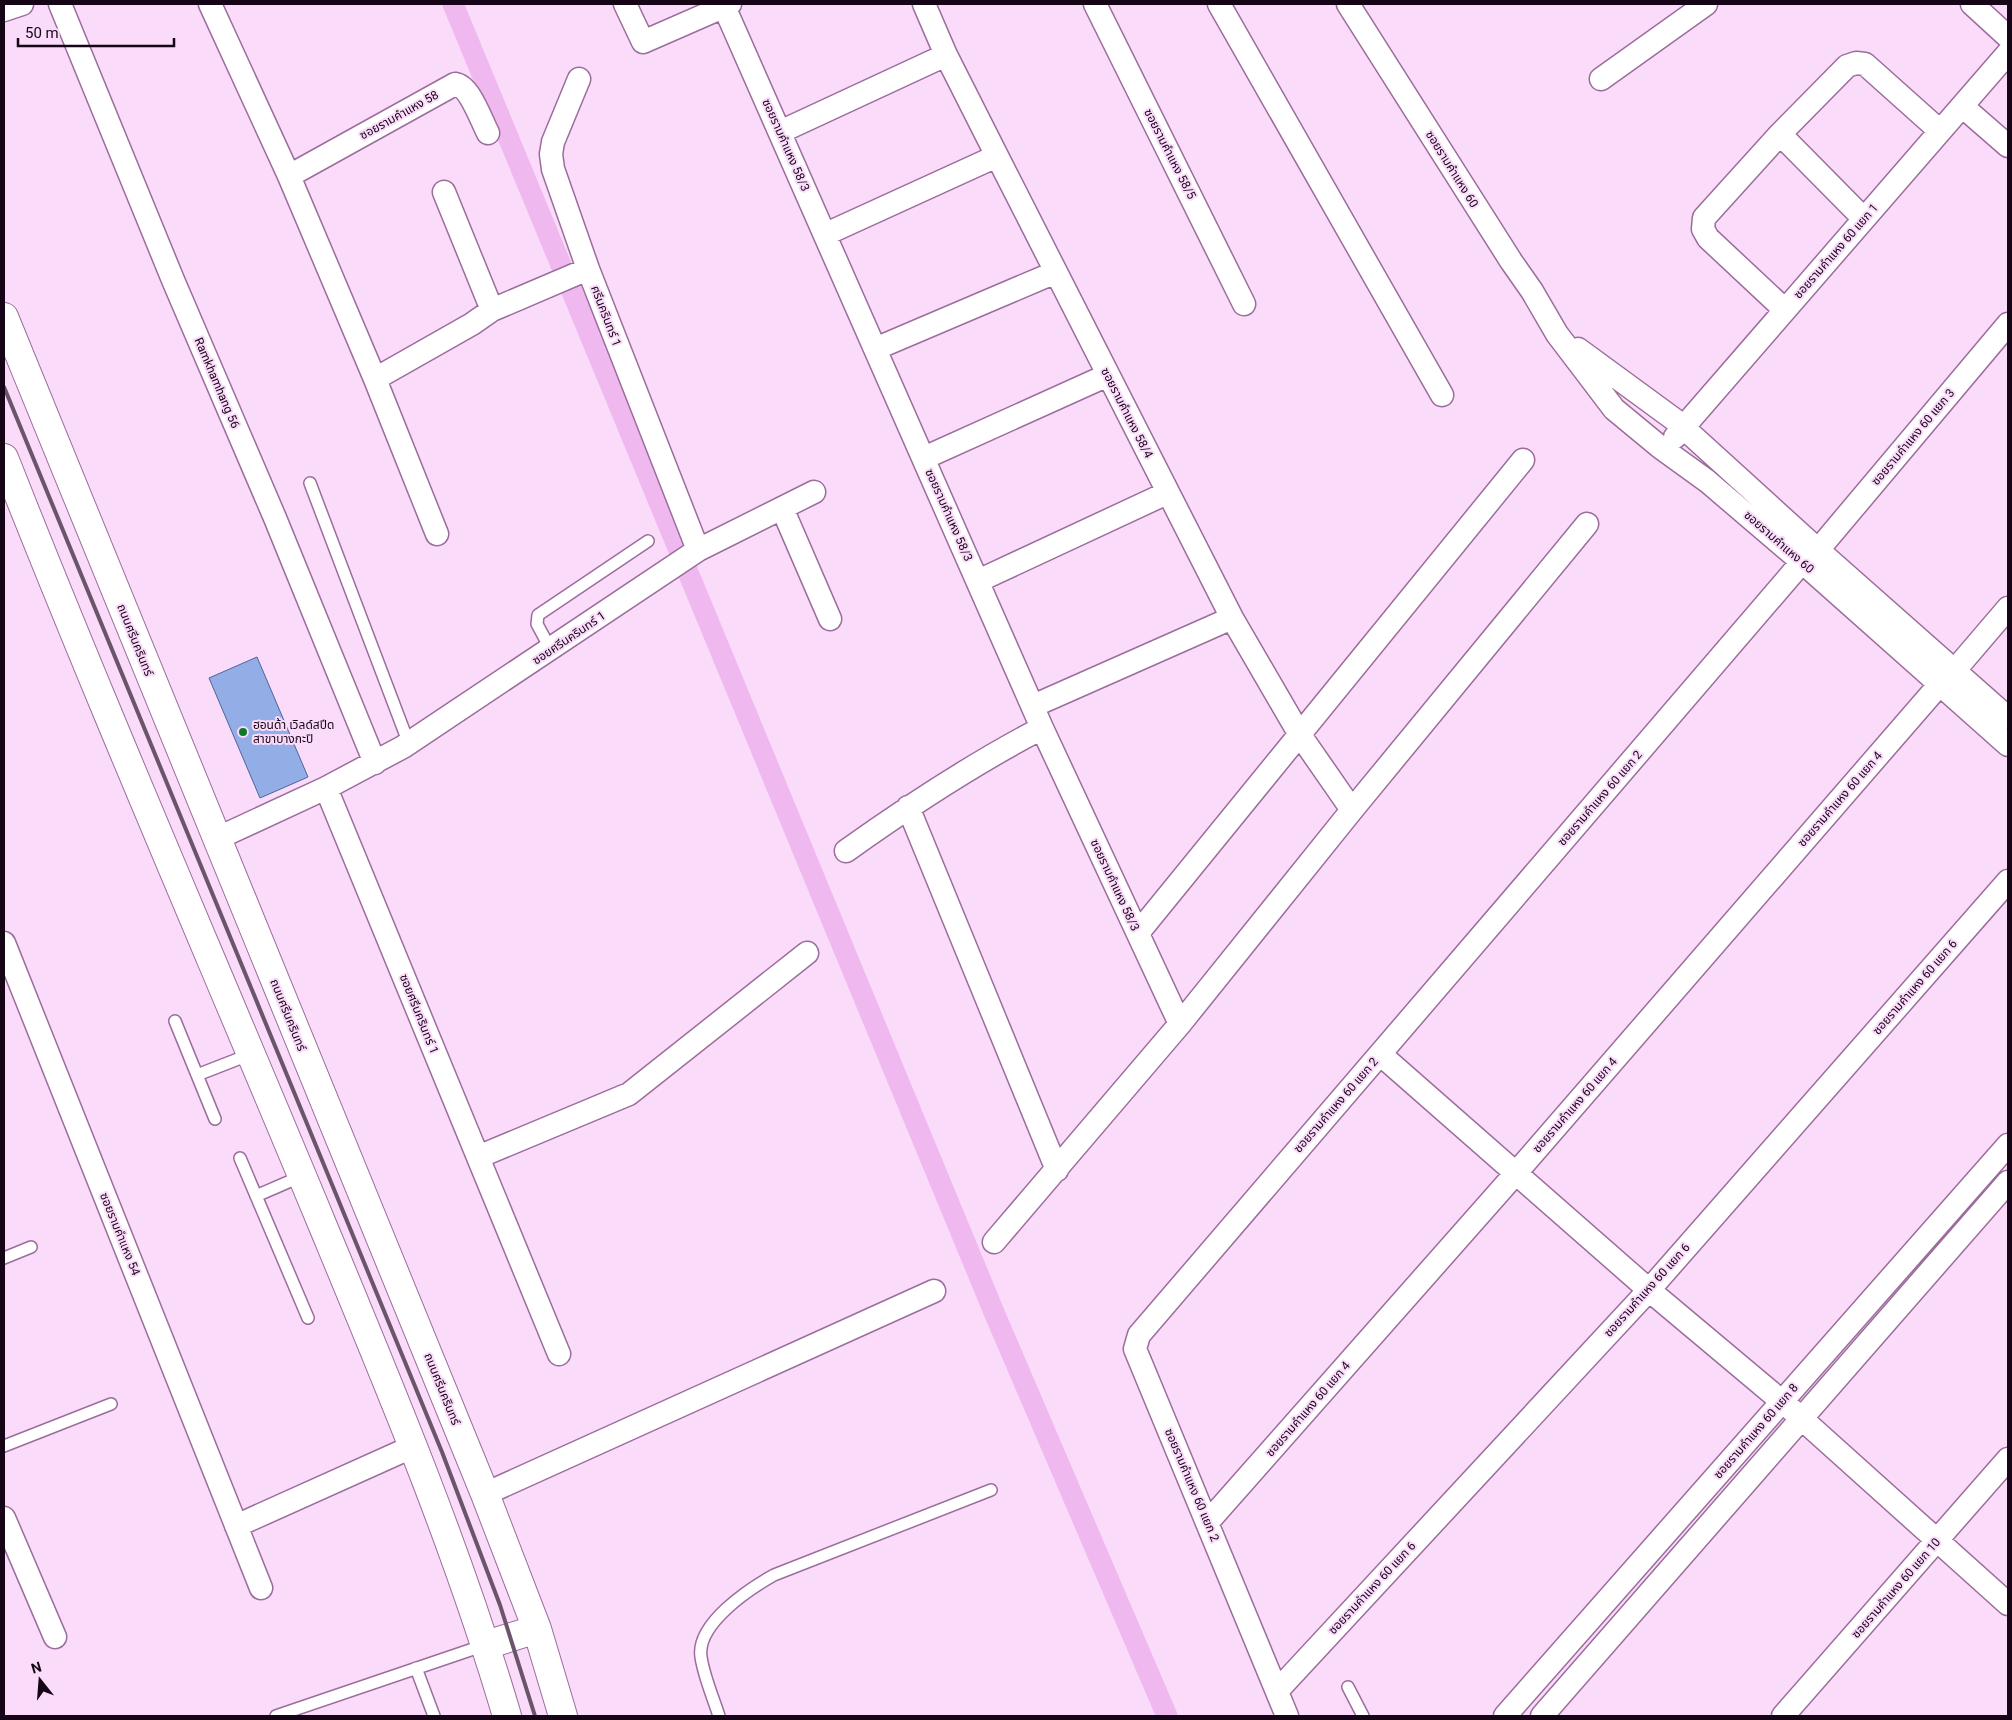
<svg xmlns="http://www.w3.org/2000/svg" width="2012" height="1720" viewBox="0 0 2012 1720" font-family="Roboto,'Noto Sans Thai',sans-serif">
  <rect width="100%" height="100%" fill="#fadbfa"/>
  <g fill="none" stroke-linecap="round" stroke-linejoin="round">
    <path stroke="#efb9f0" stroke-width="21" d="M453,4L996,1317L1167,1716"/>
  </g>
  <path fill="#93ade7" stroke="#4e6499" d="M257,657L308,777L260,798L209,678Z"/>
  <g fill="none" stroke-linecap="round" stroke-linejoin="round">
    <g stroke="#9c6d9c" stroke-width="14">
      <path id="service" d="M310,483L409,744
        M551,650L537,624L538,615L648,541
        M175,1021L215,1119
        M197,1075L251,1054
        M240,1158L308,1318
        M256,1196L302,1176
        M4,1258L31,1247
        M4,1446L111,1404
        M416,1668L434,1716
        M1348,1687L1363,1716
        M276,1716L485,1645
        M719,1716C713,1697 704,1677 701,1657C696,1624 749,1589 774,1575L991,1490"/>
    </g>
    <g stroke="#9c6d9c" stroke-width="25">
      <path id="minor" d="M60,4L173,280L275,518L375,763
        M210,4L289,176L375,379L437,534
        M625,4L643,42L730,4
        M723,4L1042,728L1180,1024
        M924,4L946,55L997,156L1232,618L1300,735L1352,810
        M1095,4L1244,304
        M1219,4L1442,395
        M1348,4L1511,261L1532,291L1557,334L1614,409L1660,447L1707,481L1802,562L2008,745
        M1972,4L2008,37
        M4,10L22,4
        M579,79L553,142L551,154L553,169L588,269L698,550
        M1601,79L1706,4
        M1962,106L2008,146
        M780,132L946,55
        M1780,134L1864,219
        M289,176L455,84C470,86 481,120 488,133
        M444,192L492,310
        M826,234L997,156
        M1785,310L1708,238L1703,229L1704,218L1780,134L1847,66L1856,63L1865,64L1940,131
        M875,349L1056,272
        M1578,349L1675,420L1818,550L2008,718
        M375,379L472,324L492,310L588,269
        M1675,437L2008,53
        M924,458L1108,375
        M782,508L830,619
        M978,581L1167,493
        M1033,706L1232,618
        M326,788L559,1354
        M908,807L1057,1170
        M216,839L326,788L403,747L698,550L814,492
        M846,851C909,806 973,764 1042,728
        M1138,933L1523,460
        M4,943L261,1588
        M1380,1054L1649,1290L1792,1410L2008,1604
        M478,1157L629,1094L807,953
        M994,1242L1180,1024L1352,810L1587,524
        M485,1494L934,1291
        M4,1518L55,1637
        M1207,1523L1516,1173L1940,684L1955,670L2008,608
        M236,1526L414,1446
        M1277,1691L1649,1290L2008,881
        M1287,1716L1135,1349L1139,1335L1802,562L1818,550L2008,324
        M1505,1716L2008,1145
        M1542,1716L2008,1182
        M1783,1716L2008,1459"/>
    </g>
    <g stroke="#9c6d9c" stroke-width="30">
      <path id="primary" d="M4,317L485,1494L537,1629L563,1716
        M4,458C105,714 215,966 320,1219C388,1383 457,1546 507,1716
        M486,1645L537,1629"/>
    </g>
    <use href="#service" stroke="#fff" stroke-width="11"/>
    <use href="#minor" stroke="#fff" stroke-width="22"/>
    <use href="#primary" stroke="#fff" stroke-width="28"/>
    <path stroke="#6b556b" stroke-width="4" d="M4,387L442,1452L500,1605L535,1716"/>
  </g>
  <circle fill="#127729" stroke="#fadbfa" stroke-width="2" cx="243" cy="732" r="5"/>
  <g text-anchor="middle" stroke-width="4" stroke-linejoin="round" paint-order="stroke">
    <g font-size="12" fill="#160516" stroke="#fadbfa">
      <text transform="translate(399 115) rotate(-29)" y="4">ซอยรามคำแหง 58</text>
      <text transform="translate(786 145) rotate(66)" y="4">ซอยรามคำแหง 58/3</text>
      <text transform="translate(1170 154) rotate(63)" y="4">ซอยรามคำแหง 58/5</text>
      <text transform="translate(1452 169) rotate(58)" y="4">ซอยรามคำแหง 60</text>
      <text transform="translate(1836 251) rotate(-49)" y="4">ซอยรามคำแหง 60 แยก 1</text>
      <text transform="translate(606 316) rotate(69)" y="4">ศรีนครินทร์ 1</text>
      <text transform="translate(217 383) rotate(67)" y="4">Ramkhamhang 56</text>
      <text transform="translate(1127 413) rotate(63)" y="4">ซอยรามคำแหง 58/4</text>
      <text transform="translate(1913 437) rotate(-50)" y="4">ซอยรามคำแหง 60 แยก 3</text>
      <text transform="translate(949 515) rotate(66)" y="4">ซอยรามคำแหง 58/3</text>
      <text transform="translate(1779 542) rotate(41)" y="4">ซอยรามคำแหง 60</text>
      <text transform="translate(569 638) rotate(-34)" y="4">ซอยศรีนครินทร์ 1</text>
      <text transform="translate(135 640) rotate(68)" y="4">ถนนศรีนครินทร์</text>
      <text transform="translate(1600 798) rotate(-49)" y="4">ซอยรามคำแหง 60 แยก 2</text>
      <text transform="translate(1840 799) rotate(-49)" y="4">ซอยรามคำแหง 60 แยก 4</text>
      <text transform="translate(1115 885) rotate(65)" y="4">ซอยรามคำแหง 58/3</text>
      <text transform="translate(1915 987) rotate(-49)" y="4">ซอยรามคำแหง 60 แยก 6</text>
      <text transform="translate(419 1014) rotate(68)" y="4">ซอยศรีนครินทร์ 1</text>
      <text transform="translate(288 1015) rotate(68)" y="4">ถนนศรีนครินทร์</text>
      <text transform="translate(1336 1105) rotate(-49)" y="4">ซอยรามคำแหง 60 แยก 2</text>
      <text transform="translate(1575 1105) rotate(-49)" y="4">ซอยรามคำแหง 60 แยก 4</text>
      <text transform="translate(120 1234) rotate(68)" y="4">ซอยรามคำแหง 54</text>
      <text transform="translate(1647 1290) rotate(-48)" y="4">ซอยรามคำแหง 60 แยก 6</text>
      <text transform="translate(442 1389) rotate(68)" y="4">ถนนศรีนครินทร์</text>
      <text transform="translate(1308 1409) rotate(-49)" y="4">ซอยรามคำแหง 60 แยก 4</text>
      <text transform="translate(1756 1431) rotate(-49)" y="4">ซอยรามคำแหง 60 แยก 8</text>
      <text transform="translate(1192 1485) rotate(67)" y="4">ซอยรามคำแหง 60 แยก 2</text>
      <text transform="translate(1372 1588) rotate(-47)" y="4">ซอยรามคำแหง 60 แยก 6</text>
      <text transform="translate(1896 1588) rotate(-49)" y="4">ซอยรามคำแหง 60 แยก 10</text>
    </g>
    <g font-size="12" fill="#160516" stroke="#fadbfa" text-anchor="start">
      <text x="253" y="729">ฮอนด้า เวิลด์สปีด<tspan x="253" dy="14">สาขาบางกะปิ</tspan></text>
    </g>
  </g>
  <rect width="2012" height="1720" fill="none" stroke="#160516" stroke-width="10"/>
  <g transform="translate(40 1680) rotate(343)" stroke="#fadbfa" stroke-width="4" paint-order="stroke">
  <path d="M0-4L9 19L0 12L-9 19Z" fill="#160516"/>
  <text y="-8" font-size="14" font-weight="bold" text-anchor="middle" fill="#160516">N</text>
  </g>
  <path d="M18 38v8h156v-8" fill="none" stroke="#160516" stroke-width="2.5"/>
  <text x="25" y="38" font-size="15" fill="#160516" stroke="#fadbfa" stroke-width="4" paint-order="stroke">50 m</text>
</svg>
